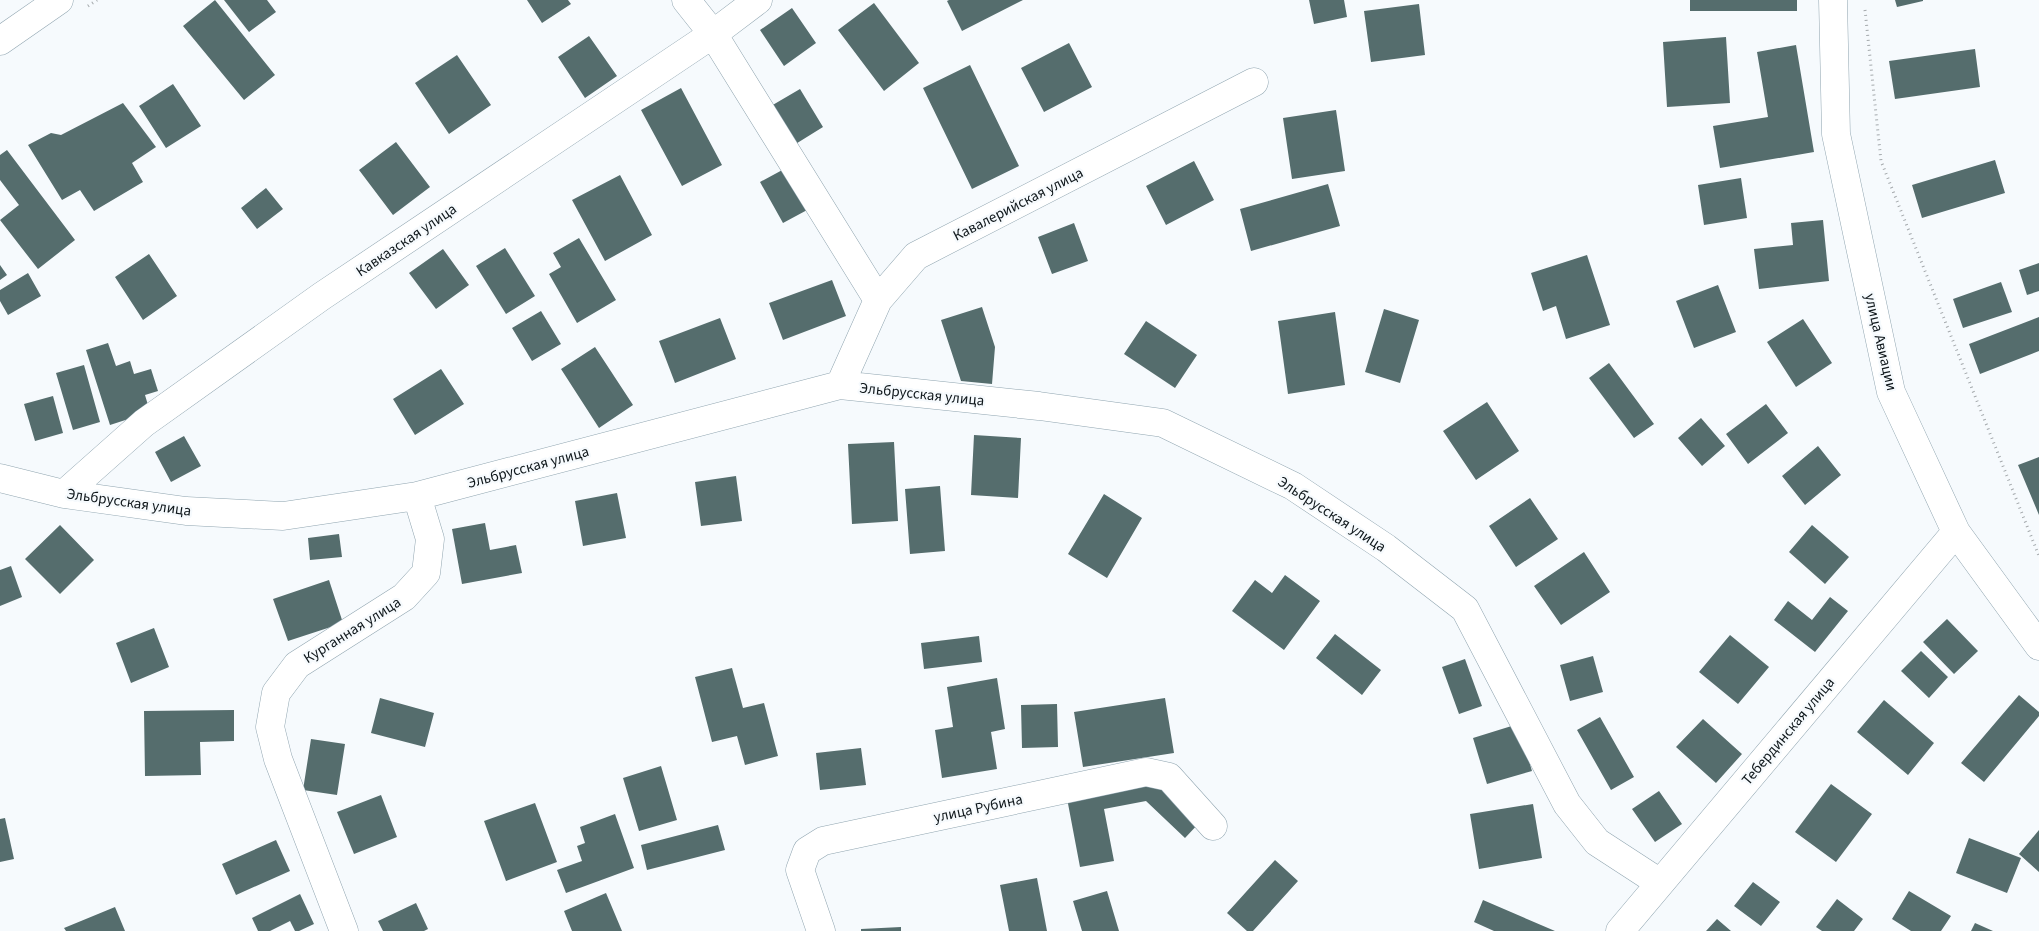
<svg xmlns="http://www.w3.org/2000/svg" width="2039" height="931" viewBox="0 0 2039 931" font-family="'Source Sans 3',sans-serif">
  <rect width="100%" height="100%" fill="#f6fafd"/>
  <path fill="#556d6d" d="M215,0L275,75L244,100L183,26Z
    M224,0H267L276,12L249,32Z
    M527,0H568L571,4L542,23Z
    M949,0H1023L962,31L947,1Z
    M1309,0H1344L1347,17L1314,24Z
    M1690,0H1797V11H1690Z
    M1895,0H1923V1L1897,7Z
    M874,3L919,63L884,91L838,30Z
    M1419,4L1425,55L1371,62L1364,11Z
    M792,8L816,43L784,66L760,30Z
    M589,36L617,76L585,98L558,57Z
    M1726,37L1730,103L1667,107L1663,42Z
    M1069,43L1092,87L1044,112L1021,68Z
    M1796,45L1814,152L1720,168L1713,126L1768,117L1757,52Z
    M1975,49L1980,87L1895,99L1889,61Z
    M457,55L491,105L449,134L415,83Z
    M970,65L1019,166L972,189L923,88Z
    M173,84L201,126L166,148L139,106Z
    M681,88L722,165L682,186L641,110Z
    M800,89L823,127L794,145L771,106Z
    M123,103L156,147L132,163L143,182L94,211L80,190L62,200L28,145L51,133L61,135Z
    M1336,110L1345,171L1292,179L1283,118Z
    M396,142L430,187L393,215L359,170Z
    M7,150L75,240L38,269L0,220L19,205L0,180V155Z
    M1995,160L2005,193L1922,218L1912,185Z
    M1194,161L1214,200L1166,225L1146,186Z
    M786,168L809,209L783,223L760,182Z
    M620,175L652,235L605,261L572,200Z
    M1741,178L1747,218L1704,225L1698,185Z
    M1328,184L1340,226L1251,251L1240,209Z
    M266,188L283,209L257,229L241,208Z
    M1823,220L1829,281L1759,289L1754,249L1793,245L1791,223Z
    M1074,223L1088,261L1052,274L1038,237Z
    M579,238L616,300L577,323L549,274L561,267L553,253Z
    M505,248L535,296L506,314L476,266Z
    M443,249L469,285L436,309L409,273Z
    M149,254L177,296L143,320L115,277Z
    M1587,255L1610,325L1566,339L1556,306L1543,311L1531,273Z
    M2039,263V291L2027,295L2019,270Z
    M0,265L7,275L0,280Z
    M28,273L41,296L8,315L0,301V290Z
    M832,280L846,316L783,340L769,303Z
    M2001,282L2012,312L1963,328L1953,299Z
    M1718,285L1736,332L1694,348L1676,301Z
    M982,307L995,347L992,384L961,381L941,320Z
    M1384,309L1419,320L1400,383L1365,372Z
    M541,311L561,344L532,361L512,328Z
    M1335,312L1345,385L1288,394L1278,321Z
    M2039,317V351L1980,374L1969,344Z
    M720,318L736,359L675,383L659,341Z
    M1803,319L1832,363L1796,387L1767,342Z
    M1146,321L1197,355L1175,388L1124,354Z
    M108,343L116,366L130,361L134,374L151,369L158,391L145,395L150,412L110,425L86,350Z
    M595,347L633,405L599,428L561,369Z
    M1609,363L1654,424L1634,438L1589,378Z
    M84,365L100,422L73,430L56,373Z
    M441,369L464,404L415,435L393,399Z
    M53,396L63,433L35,441L24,404Z
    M1487,402L1519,451L1476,480L1443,431Z
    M1766,404L1788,433L1748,464L1726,434Z
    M1701,418L1725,446L1702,466L1678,438Z
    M974,435L1021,438L1018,498L971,495Z
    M184,436L201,466L171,482L155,452Z
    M894,442L898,521L852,524L848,444Z
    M1818,446L1841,475L1805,505L1782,476Z
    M2039,457V515L2018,465Z
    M736,476L742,521L701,526L695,482Z
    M940,486L945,551L910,554L905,489Z
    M617,493L626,538L583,546L575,501Z
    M1104,494L1142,518L1107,578L1068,554Z
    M1530,498L1558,539L1516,567L1489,526Z
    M485,523L490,550L516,545L522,573L462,584L452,529Z
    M60,525L94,560L60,594L25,559Z
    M1812,525L1849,557L1825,584L1789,552Z
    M339,534L342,557L310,560L308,538Z
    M1584,552L1610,592L1561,625L1534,586Z
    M11,566L22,597L0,606V570Z
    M1285,575L1320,601L1284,650L1232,611L1255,580L1272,593Z
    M329,580L343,623L288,641L273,599Z
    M1830,597L1848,611L1815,652L1774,620L1788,601L1812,620Z
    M1947,619L1978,651L1954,674L1923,642Z
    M154,628L169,667L131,683L116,643Z
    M1335,634L1381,670L1362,695L1316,658Z
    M1730,635L1769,667L1738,704L1699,672Z
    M979,636L982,662L924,669L921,643Z
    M1921,651L1948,677L1929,698L1901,671Z
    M1593,656L1603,692L1570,701L1560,665Z
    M1465,659L1482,706L1459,714L1442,667Z
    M732,668L743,708L764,703L778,756L745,765L737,736L712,742L695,677Z
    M997,678L1005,729L991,732L997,769L942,778L935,730L953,727L947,687Z
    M2019,695L2039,712V716L1984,782L1961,763Z
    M380,698L434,713L425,747L371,733Z
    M1165,698L1174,753L1083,767L1074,712Z
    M1884,700L1934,743L1908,775L1857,732Z
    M1057,704L1058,747L1022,748L1021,705Z
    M234,710V741L200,742L201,775L145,776L144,711Z
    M1600,717L1634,777L1611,790L1577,730Z
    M1703,719L1742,754L1716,783L1676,747Z
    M1518,724L1532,771L1487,784L1473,738Z
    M311,739L345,744L337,795L303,790Z
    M861,748L866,785L820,790L816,753Z
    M661,766L677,820L639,831L623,778Z
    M1153,777L1200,822L1185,838L1146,801L1104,809L1114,861L1080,867L1066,793Z
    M1831,784L1872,814L1836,862L1795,832Z
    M1659,791L1682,824L1655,842L1632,809Z
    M381,795L397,837L354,854L337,812Z
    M535,803L557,862L506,881L484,821Z
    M1533,804L1542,858L1479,869L1470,814Z
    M615,814L634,868L566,893L557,870L582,861L577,846L585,843L580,827Z
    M5,818L14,859L0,862V819Z
    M718,825L725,850L647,870L641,845Z
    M2039,830V872L2019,854Z
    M1969,838L2021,858L2007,893L1956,873Z
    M276,840L290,871L236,895L222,864Z
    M1275,860L1298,881L1253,931H1247L1227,913Z
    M1037,878L1047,931H1009L1000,885Z
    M1753,882L1780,902L1761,926L1734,906Z
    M1107,891L1119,931H1082L1073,901Z
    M1909,891L1951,916L1941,931H1911L1892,919Z
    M606,893L622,931H572L564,911Z
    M300,894L314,924L299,931H295L290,921L270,931H258L252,918Z
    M1837,899L1863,919L1854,931H1822L1816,927Z
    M1483,900L1555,931H1494L1474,922Z
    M416,903L428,929L424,931H383L378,921Z
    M115,907L125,931H66L64,928Z
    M1717,919L1731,931H1706Z
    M1975,923L1993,931H1971Z
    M901,927V931H861V929Z"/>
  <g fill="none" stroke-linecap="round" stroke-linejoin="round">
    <g stroke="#90a5b0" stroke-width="29">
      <path id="street" d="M686,0L713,34L878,300
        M1833,0L1836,134L1891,392L1956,532L2039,646
        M840,385L878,300L916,256L1254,82
        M0,478L64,494L186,511L283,516L417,496L840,385L1039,406L1163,423L1293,486L1386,548L1465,609L1567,804L1597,842L1660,883
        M64,494L144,423L322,296L713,34L758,0
        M344,931L278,759L270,727L276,693L297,665L404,597L426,573L430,539L417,496
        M821,931L800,870L807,851L823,841L1146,772L1169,777L1213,826
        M1620,931L1956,532"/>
    </g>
    <g stroke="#90a5b0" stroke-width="29">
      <path id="secondary" d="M0,41L59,0"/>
    </g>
    <path stroke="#a4a9ac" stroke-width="3" stroke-dasharray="1 4" stroke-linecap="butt" d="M88,6L97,0
      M1865,10L1881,161L2039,556"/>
    <use href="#street" stroke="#fff" stroke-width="28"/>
    <use href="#secondary" stroke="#fff" stroke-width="28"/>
  </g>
  <g text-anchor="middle" stroke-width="4.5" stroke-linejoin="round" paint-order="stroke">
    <g font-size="15" fill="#0f171b" stroke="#f6fafd">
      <text transform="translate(1018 204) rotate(-27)" y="5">Кавалерийская улица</text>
      <text transform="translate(406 240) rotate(-34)" y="5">Кавказская улица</text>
      <text transform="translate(1881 342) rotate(77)" y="5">улица Авиации</text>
      <text transform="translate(922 394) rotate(6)" y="5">Эльбрусская улица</text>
      <text transform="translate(528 467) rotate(-15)" y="5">Эльбрусская улица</text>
      <text transform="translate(129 502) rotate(8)" y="5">Эльбрусская улица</text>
      <text transform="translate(1332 514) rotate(33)" y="5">Эльбрусская улица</text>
      <text transform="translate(352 630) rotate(-32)" y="5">Курганная улица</text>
      <text transform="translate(1788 731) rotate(-50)" y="5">Тебердинская улица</text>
      <text transform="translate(978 808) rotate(-12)" y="5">улица Рубина</text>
    </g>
  </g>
</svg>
